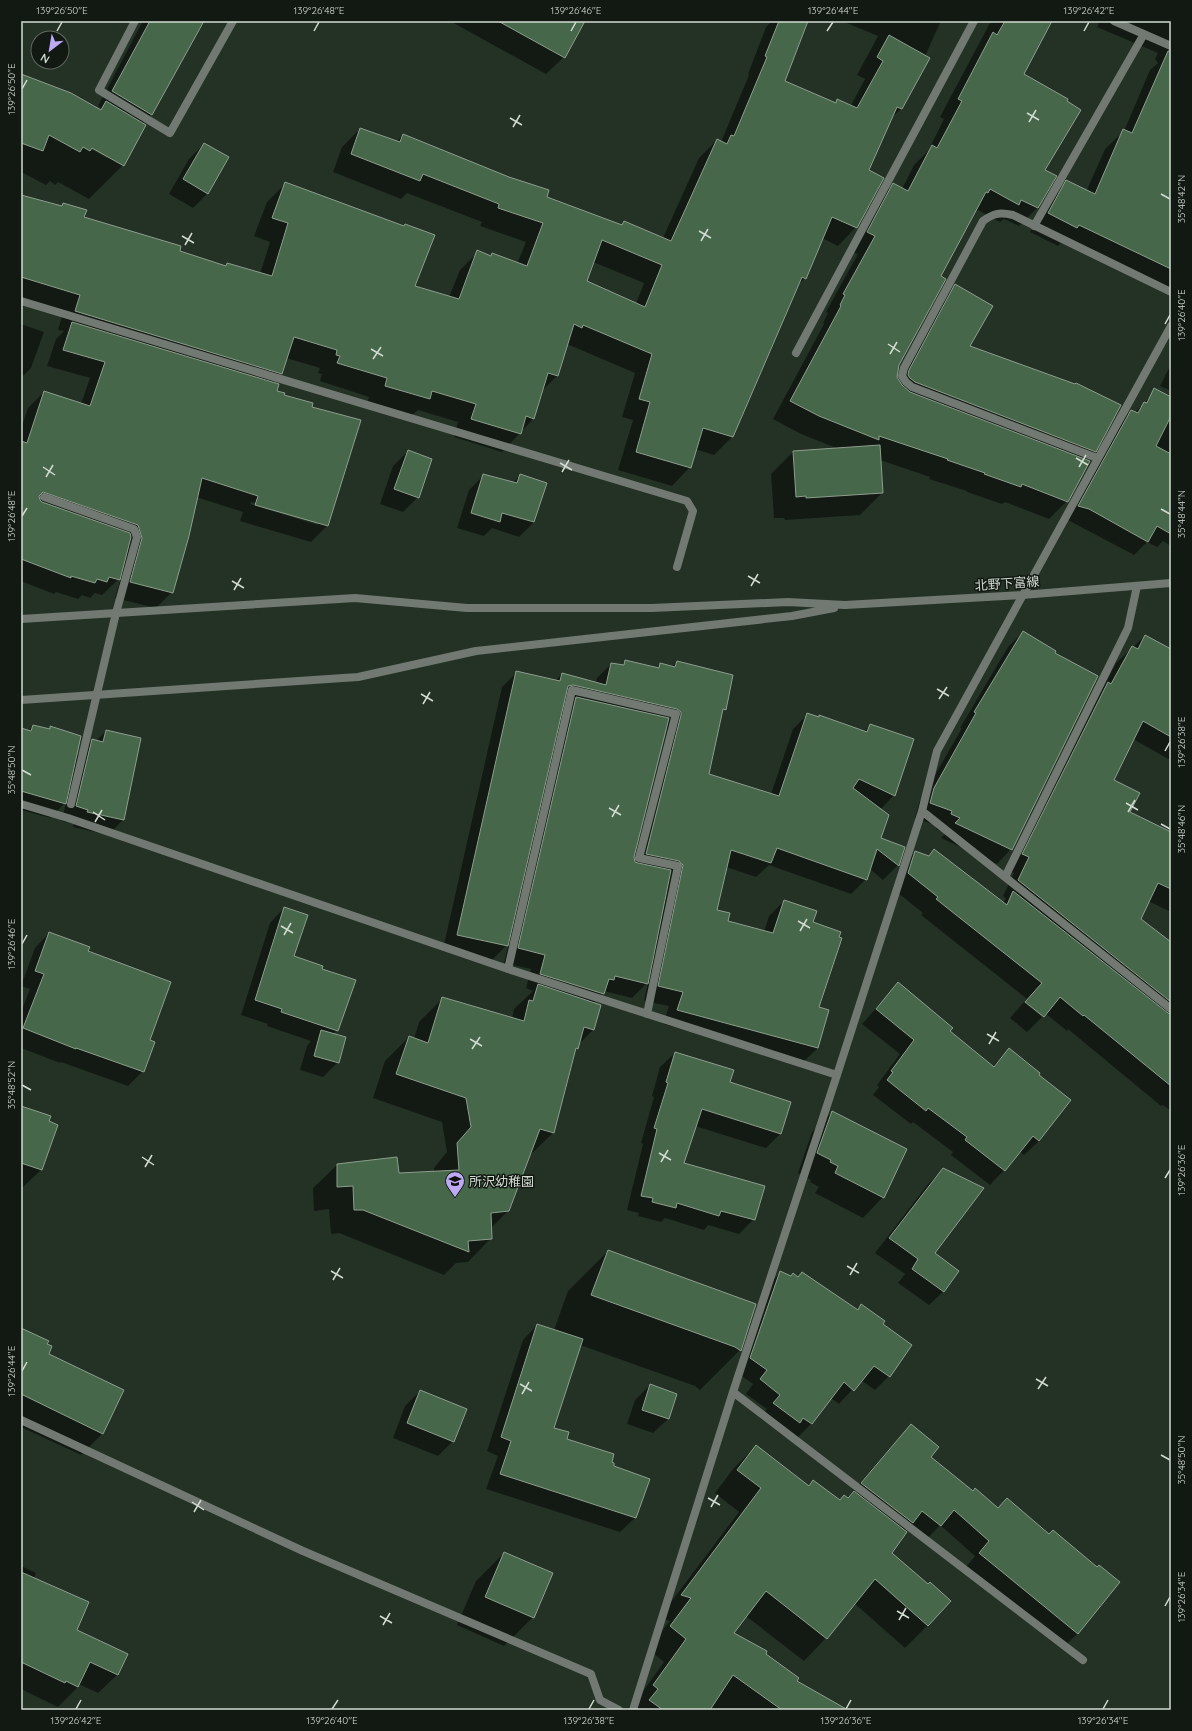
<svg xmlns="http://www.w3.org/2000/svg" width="1192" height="1731" viewBox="0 0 1192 1731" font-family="Quicksand,'Noto Sans JP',sans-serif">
  <rect width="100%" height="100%" fill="#243225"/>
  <path fill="#0007" fill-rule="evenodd" d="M143,21H204L151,115L142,124L123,165L89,199L58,182L55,185L50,181L46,185L21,172V75L99,110L101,108L98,106ZM88,145L108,157L107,158L87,147Z
    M450,21H584L564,57L546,74Z
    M772,21H807L784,81L834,104L837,101L850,107L865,79L857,75L878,36L842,21H941L925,56L929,58L901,109L891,118L868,170L856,227L838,246L822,238L805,278L796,287L732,437L714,455L695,449L690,467L672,486L618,470L633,420L622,417L635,373L567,344L557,376L541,392L534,418L502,452L454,437L458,422L418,410L411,416L367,404L369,397L320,381L322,374L318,373L320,368L286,358L281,373L272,383L276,391L311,408L360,421L327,526L311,542L240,521L243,512L196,497L172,592L156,608L115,598L121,577L102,595L95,593L90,598L82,595L78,599L56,592L54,594L21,581V428L28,408L44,392L81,404L90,378L47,366L56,339L64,331L58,330L63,313L21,300V196L60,206L63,204L83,217L179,251L225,266L228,264L260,274L270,242L254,236L267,202L285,184L403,227L405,225L414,287L449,297L460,270L478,252L490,256L492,255L517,264L526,242L480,226L482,222L407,193L401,199L333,172L342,147L360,129L396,142L403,135L545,198L621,226L625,222L663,238L699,158L717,140L721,142L749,75L748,74L766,27ZM593,262L644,283L636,304L586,282ZM251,502L318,523V525L250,504Z
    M991,21H1051L1022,74L1044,170L1055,176L1037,208L1019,226L1004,219L1000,222L976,209L940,276L898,365L896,377L897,379L936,305L956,285L969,346L1095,451L1085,460L1067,501L1049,519L1005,502L1002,504L967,492V491L929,479L930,477L880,460L882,493L860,515L785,520L784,518H774L771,474L793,452L839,449L801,434L773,419L824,324L823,323L828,313L826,312L858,254L849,251L875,202L894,184L902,189L914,165L928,151L944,119L940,117Z
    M1095,21H1171V291L1061,243L1058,246L1030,232L1048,200L1067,182L1086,192L1105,149L1124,131L1150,70L1158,63L1155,59L1158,53L1097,27L1099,23Z
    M204,144L208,193L193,208L169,194L189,159Z
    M21,324L44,332L31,368L21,378Z
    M1171,364V391L1160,386Z
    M1152,396L1171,406V546L1163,541L1157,547L1147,542L1134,555L1066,519L1118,425L1131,411L1134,413Z
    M408,451L418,497L403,512L380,504L393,466Z
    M484,475L513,483L520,475L546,484L534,522L519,537L492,528L484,536L457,528L469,490Z
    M1023,632L1011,849L997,864L941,838L946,833L936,829L938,826L915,818L919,803L962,728H960L1008,647Z
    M1145,636L1171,651V763L1170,760L1133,739L1113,781L1129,813L1171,841V908L1169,911L1148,901L1140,919L1171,943V1111L1163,1105L1161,1106L1068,1029L1067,1031L1045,1013L1043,1016L1025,1000L1027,999L921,915L923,913L893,889L900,867L915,852L928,856L934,851L1003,903L1006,899L1003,896L1014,873L1007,870L1103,688L1116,663Z
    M626,662L657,668L661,664L672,667L677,662L725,709L721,713L707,775L771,794L793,729L807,715L818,718L820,716L864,732L870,725L894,795L880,810L879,839L903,848L898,865L883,880L870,869L866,879L851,894L769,865L756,877L726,867L716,911L727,921L764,932L769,916L784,901L812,923L818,1008V1048L803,1062L663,1024L669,1006L644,1001L648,982L632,998L604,991L594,1003L600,1006L593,1030L578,1045L574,1051L553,1133L529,1156L508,1211L491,1228V1238L468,1262L456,1263L444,1275L339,1233L331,1234L329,1209L314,1211L313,1188L337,1165L398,1174L434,1173V1168L447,1152L442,1122L373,1098L385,1061L409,1037L414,1039L419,1022L443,998L512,1019L514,1009L533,991L526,988L531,969L504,963L509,943L492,960L443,949L502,687L517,672L555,681L562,674L596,683L597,678L611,664L621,666ZM564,700L572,702L561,713ZM667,725V731L634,861L633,857Z
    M33,726L48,730L51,728L76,757L92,740L96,741L106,731L140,739L123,820L108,835L73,827L74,824L62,821L66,802L50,818L21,810V729L28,731Z
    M284,908L293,957L321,969L337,1030L333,1034L338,1062L323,1077L300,1070L307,1046L311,1041L267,1026L268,1024L241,1015L270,923Z
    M49,933L87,952L149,1040L143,1071L128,1086L61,1062L60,1063L21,1048V1012L30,989L21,986L35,948Z
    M898,984L949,1031L992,1067L1009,1049L1037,1075L1039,1141L1024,1155L1019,1151L1004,1170L990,1185L951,1155L953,1152L913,1122L911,1124L873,1095L879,1087L877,1085L900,1054L862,1024Z
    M1024,1002L1042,1017L1027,1032L1010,1018Z
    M675,1053L729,1082L790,1103L780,1134L766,1148L695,1126L683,1164L754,1219L739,1234L708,1225L704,1230L665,1218L661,1222L638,1216L639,1213L627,1210L643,1144L641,1143L654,1097L652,1096L660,1067Z
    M21,1107L41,1170L21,1189Z
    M832,1112L883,1197L863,1218L815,1193L819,1187L810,1182L811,1180L798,1173L812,1132Z
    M943,1169L933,1254L944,1291L929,1305L898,1283L905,1274L875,1253L929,1183Z
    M608,1251L740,1350L700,1390L695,1386L580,1345L553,1428L566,1439L611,1463L612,1466L648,1479L635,1518L620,1532L486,1489L498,1456L487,1451L523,1340L537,1325L554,1330L568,1291Z
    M780,1273L857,1311L862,1306L881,1324L889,1376L875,1390L861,1380L839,1404L831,1398L811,1424L797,1438L789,1432L785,1437L760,1418L767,1409L746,1394L753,1384L736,1372L766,1287Z
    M21,1329L46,1345L48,1355L103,1433L81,1455L21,1427Z
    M650,1385L668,1419L653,1433L627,1424L635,1400Z
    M420,1391L453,1441L438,1456L393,1438L405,1406Z
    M911,1425L929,1457L973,1492L997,1509L1007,1499L1078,1633L1063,1648L965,1568L975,1556L940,1525L926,1540L908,1526L904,1531L891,1553L928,1625L905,1648L854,1603L826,1638L804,1661L746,1616L732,1633L765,1654L821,1710H634L631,1708L664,1662L648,1649L670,1621L659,1618L739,1512L715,1493L733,1469L756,1446L808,1486L813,1481L840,1501L847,1498L897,1440Z
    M504,1553L533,1617L504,1646L457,1625L476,1581Z
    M21,1566L36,1573L34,1578L75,1631L126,1654L117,1675L98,1693L79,1684L77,1688L58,1707L21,1689Z"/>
  <path fill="#466749" stroke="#8d9e8e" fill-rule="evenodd" d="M150,21H204L152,115L112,91Z
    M498,21H585L565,58Z
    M779,21H808L785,81L836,103L837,99L857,108L883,61L877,57L889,35L930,58L902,109L897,107L869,170L884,178L857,228L832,217L806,279L802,277L733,437L703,428L691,468L636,452L650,402L639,399L652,354L583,325L582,328L574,324L558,376L548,373L534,419L526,416L521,434L471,419L476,404L432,391L430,399L385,386L387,378L337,363L340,356L336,355L337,350L294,337L282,374L75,311L80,295L21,277V195L62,206L63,203L87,210L84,217L181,246L180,251L226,266L227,263L272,276L288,223L272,218L285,182L404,226L405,224L435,235L415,286L459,299L477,250L491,256L492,253L527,266L543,223L498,208L499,204L423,174L420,181L351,154L360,128L400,142L403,134L509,177L549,190L547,197L622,225L624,221L671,241L717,139L727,144L731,135L734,136L767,57L765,56ZM602,240L662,265L645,307L587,281Z
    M1005,21H1052L1024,74L1068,99L1067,101L1081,110L1045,170L1057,176L1038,208L1021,200L1019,205L990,189L988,193L986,192L941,276L946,279L899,365L897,377L902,385L910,392L1090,461L1068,502L1022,484L1021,487L984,474L985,473L947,460L948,459L879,436V440L819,416L790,401L841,306L840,305L845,295L843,294L875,236L867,232L893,183L908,191L932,145L937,148L962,101L958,99L993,32L997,35Z
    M1168,51H1171V269L1079,225L1077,228L1048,213L1066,180L1095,194L1123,129L1132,133Z
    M21,74L71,93L101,110L106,101L146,125L124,166L92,148L90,151L83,147L80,152L49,135L43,151L21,143Z
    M204,143L229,157L208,194L183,179Z
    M955,284L993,306L970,346L1075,384L1076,383L1121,405L1096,452L915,382L910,378L908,375L909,370Z
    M72,322L279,384L277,391L285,393L284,395L313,403L312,407L361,420L328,526L255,505L258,496L202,478L189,536L173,593L130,582L142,538L138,525L43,492L39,496L40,500L42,502L130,533L131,537L120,580L109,577L107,582L97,579L95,583L71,576V578L21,559V441L27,443L44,391L90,406L105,362L63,350Z
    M1154,388L1171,397V416L1156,446L1171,454V534L1157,526L1148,542L1089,509L1078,506L1131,410L1138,413L1144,402L1147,403Z
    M880,445L883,493L806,498V496L796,497L793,451Z
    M408,450L432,459L419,498L394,489Z
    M483,474L517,483L520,474L547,483L534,522L502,513L500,522L471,513Z
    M1023,631L1056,651L1055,653L1098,676L1012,850L955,823L960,818L951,814L952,811L930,803L934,788L976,713L974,712Z
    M1145,635L1171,649V737L1143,721L1114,780L1140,793L1130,812L1171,832V889L1158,883L1141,919L1171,942V1002L1018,880L1029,857L1022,854L1108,682L1111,684L1132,646L1138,649Z
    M625,660L659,668L660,663L675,667L677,661L733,675L726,710L723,709L709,774L779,796L807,713L819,717V715L867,732L870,724L914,739L895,796L859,779L853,788L889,815L881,838L905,847L899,866L877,849L867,880L777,848L771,863L731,850L717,910L730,913L728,921L773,933L784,900L817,911L813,922L841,932L839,937L842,938L819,1007L829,1010L818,1048L677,1010L683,992L658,986L683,865L679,861L646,854L681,715V712L677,709L573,685L568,686L508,946L457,935L516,671L560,681L562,673L606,685L611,663L624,665Z
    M576,697L669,718L634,857L635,862L638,863L671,870L648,984L615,976L614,980L609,979L604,994L540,974L545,955L518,948Z
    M33,725L50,729V726L81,736L66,804L21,791V728L31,731Z
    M106,730L141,738L124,820L87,812L88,810L76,806L92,739L103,742Z
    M934,849L1007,905L1013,891L1168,1013L1171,1014V1086L1084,1015L1083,1016L1060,997L1044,1017L1025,1002L1042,983L936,899L938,897L908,873L915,851L929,856Z
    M284,907L308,915L294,956L323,966L322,969L356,980L338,1031L281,1012L282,1009L255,1000Z
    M49,932L90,947L88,951L171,982L150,1040L155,1042L144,1072L76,1048V1049L23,1028L44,974L35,971Z
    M898,982L953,1028L950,1031L994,1067L1009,1048L1040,1073L1039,1075L1071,1100L1039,1141L1033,1136L1005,1171L965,1140L967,1137L928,1108L926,1111L887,1080L893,1072L891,1071L914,1040L876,1009Z
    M538,984L601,1005L594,1030L584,1027L578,1049L576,1048L554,1133L540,1129L509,1211L491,1213L492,1239L468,1241L469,1252L363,1210H354L353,1186L337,1187V1164L397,1157L399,1173L459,1170L457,1143L471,1127L466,1098L396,1074L409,1036L428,1043L442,997L524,1021L529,1000L533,1001Z
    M321,1030L346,1037L339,1063L314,1056Z
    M675,1052L734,1070L730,1082L791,1102L781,1134L702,1109L684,1163L765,1186L755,1220L721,1211L719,1216L677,1203L676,1208L652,1202L653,1198L641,1196L657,1129L654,1128L668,1083L666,1082Z
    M21,1106L51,1116L49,1121L58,1125L42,1170L21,1163Z
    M832,1111L907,1149L884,1198L835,1173L838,1166L830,1162L831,1160L817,1153Z
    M943,1168L984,1188L935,1253L959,1271L944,1292L912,1269L918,1259L889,1238Z
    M608,1250L756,1304L741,1351L735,1347L591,1295Z
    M780,1271L791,1276L793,1273L798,1277L802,1272L858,1310L861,1304L885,1321L883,1324L912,1345L890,1377L874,1366L854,1391L844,1382L812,1424L803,1418L800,1423L773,1403L780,1395L760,1379L767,1370L750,1358Z
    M537,1324L583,1339L554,1428L569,1432L567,1439L614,1454L612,1462L614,1463V1466L650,1479L636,1518L500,1474L511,1441L501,1437Z
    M21,1328L49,1341L47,1344L52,1346L49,1354L124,1390L103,1434L21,1394Z
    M650,1384L677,1394L669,1419L642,1410Z
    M420,1390L467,1409L454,1442L407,1423Z
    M911,1424L939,1447L931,1457L973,1491L975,1488L998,1508L1007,1498L1049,1534L1053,1530L1097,1567L1099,1565L1120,1582L1078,1634L979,1553L989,1541L954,1510L941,1526L922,1511L913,1523L861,1483Z
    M756,1445L809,1486L813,1480L840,1500L844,1495L848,1498L854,1491L907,1532L892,1553L928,1584L930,1582L951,1601L928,1626L875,1579L827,1639L766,1591L734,1633L767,1651L766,1654L799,1678L797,1681L848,1710H782L733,1675L710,1710H663L649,1700L658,1689L653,1685L686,1639L670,1626L691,1598L681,1595L761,1488L737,1470Z
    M504,1552L553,1573L534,1618L485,1597Z
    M21,1572L89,1602L77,1630L128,1654L118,1675L90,1662L78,1687L66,1681L65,1683L21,1662Z"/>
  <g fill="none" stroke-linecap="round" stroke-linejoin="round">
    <path stroke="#727972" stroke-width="8" d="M135,21L99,90L170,133L233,21
      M1114,21L1171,46
      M1034,226L1144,34
      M21,301L687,501L693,511L677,567
      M796,353L974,21
      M1097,458L912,387L906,382L902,376L904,368L983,221C994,213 1000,212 1013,215L1171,292
      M44,497L134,529L137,537L116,613L71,804
      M21,804L68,818L508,969L837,1075
      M922,811L1171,1009
      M1005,877L1128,628L1137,586
      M508,969L572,690L676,714L639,858L678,866L647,1014
      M733,1392L1083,1660
      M21,1420L303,1551L591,1674L600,1700L619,1710
      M633,1710L733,1392L837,1075L922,811L937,751L1171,326"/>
    <path stroke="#727972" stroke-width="8" d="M21,619L355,598L467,608H652L788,602L845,605L1022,595L1171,583
      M21,700L358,677L476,651L792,616L834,608"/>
  </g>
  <path fill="none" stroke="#d2dbd2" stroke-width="1.5" d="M57,31L62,22M314,31L319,22M571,31L576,22M827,31L833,22M1084,31L1089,22M22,89L27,80M1027,113L1039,120M510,118L522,125M1029,122L1036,110M513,127L520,115M1161,194L1170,199M699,231L711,238M182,236L194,243M701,241L708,229M185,245L192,233M1165,324L1170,315M888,344L900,352M371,349L383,356M890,354L897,342M373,359L381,347M1076,458L1088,465M560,463L572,470M43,467L55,475M1079,467L1086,455M562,472L569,460M46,477L53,465M1161,509L1170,514M22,516L27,508M748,576L760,583M232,581L244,588M751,586L758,574M234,590L241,578M937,689L949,696M421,694L433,701M939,699L947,687M423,704L430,692M1165,751L1170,742M22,770L31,775M1126,803L1138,810M609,808L621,815M93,812L105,820M1128,812L1135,800M612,817L619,805M95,822L102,810M1161,824L1170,829M798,921L810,928M281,926L293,933M800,931L807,919M284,935L291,923M22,944L27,935M987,1034L999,1041M470,1039L482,1046M989,1044L996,1032M472,1049L480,1037M22,1085L31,1090M659,1153L671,1160M142,1157L154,1165M661,1162L668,1150M145,1167L152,1155M1165,1178L1170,1170M847,1266L859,1273M331,1271L343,1278M850,1275L857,1263M333,1280L340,1268M22,1371L27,1362M1036,1379L1048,1386M520,1384L532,1391M1038,1389L1046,1377M522,1394L529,1382M1161,1455L1170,1460M708,1498L720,1505M192,1502L204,1510M711,1507L718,1495M194,1512L201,1500M1165,1606L1170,1597M897,1611L909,1618M380,1616L392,1623M899,1620L906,1608M383,1625L390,1613M76,1709L81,1700M332,1709L338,1700M589,1709L594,1700M846,1709L851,1700M1103,1709L1108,1700"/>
  <defs>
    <g id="school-pin" transform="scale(1)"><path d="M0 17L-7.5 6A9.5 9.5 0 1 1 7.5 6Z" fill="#bea9f4" stroke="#121812"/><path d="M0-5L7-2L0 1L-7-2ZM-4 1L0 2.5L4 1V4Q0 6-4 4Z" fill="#111"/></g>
  </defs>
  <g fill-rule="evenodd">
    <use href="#school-pin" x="455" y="1181"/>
  </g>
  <g text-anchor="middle" stroke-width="3" stroke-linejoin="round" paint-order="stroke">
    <g font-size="13" fill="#d2dbd2" stroke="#121812">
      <text transform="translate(1007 583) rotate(-4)" y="5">北野下富線</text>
    </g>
    <g font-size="13" fill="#d2dbd2" stroke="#121812" text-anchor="start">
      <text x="469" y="1186">所沢幼稚園</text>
    </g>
  </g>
  <rect width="1192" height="1731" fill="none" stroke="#121812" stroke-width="44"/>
  <g transform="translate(50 50) rotate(211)"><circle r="19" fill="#121812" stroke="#5f665f"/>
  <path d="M0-3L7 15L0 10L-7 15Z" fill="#bea9f4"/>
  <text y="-6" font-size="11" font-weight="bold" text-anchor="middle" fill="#d2dbd2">N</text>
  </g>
  <rect x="22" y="22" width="1148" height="1687" fill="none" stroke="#d2dbd2" stroke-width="1.5"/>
  <g font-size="10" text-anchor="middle" fill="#d2dbd2">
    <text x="62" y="14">139°26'50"E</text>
    <text x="319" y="14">139°26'48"E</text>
    <text x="576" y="14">139°26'46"E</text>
    <text x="833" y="14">139°26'44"E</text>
    <text x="1089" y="14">139°26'42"E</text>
    <text transform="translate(11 89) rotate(-90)" y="4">139°26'50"E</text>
    <text transform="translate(1181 199) rotate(-90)" y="4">35°48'42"N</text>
    <text transform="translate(1181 315) rotate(-90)" y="4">139°26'40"E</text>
    <text transform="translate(1181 514) rotate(-90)" y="4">35°48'44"N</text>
    <text transform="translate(11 516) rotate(-90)" y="4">139°26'48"E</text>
    <text transform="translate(1181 742) rotate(-90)" y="4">139°26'38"E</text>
    <text transform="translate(11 770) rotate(-90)" y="4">35°48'50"N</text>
    <text transform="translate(1181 829) rotate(-90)" y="4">35°48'46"N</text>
    <text transform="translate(11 944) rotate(-90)" y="4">139°26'46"E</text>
    <text transform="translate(11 1085) rotate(-90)" y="4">35°48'52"N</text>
    <text transform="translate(1181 1170) rotate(-90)" y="4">139°26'36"E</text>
    <text transform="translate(11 1371) rotate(-90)" y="4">139°26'44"E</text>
    <text transform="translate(1181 1460) rotate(-90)" y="4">35°48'50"N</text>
    <text transform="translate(1181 1597) rotate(-90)" y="4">139°26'34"E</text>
    <text x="76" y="1724">139°26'42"E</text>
    <text x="332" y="1724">139°26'40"E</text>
    <text x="589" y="1724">139°26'38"E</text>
    <text x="846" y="1724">139°26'36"E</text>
    <text x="1103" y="1724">139°26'34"E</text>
  </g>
</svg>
